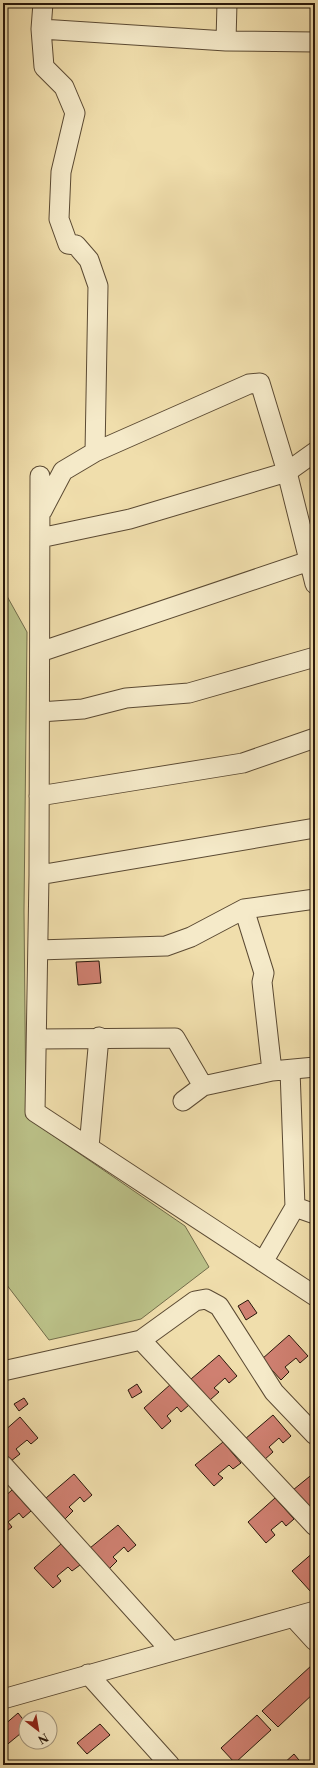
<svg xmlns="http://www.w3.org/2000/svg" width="318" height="1768" viewBox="0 0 318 1768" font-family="'Libre Caslon Text',serif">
  <rect width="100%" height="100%" fill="#f0deac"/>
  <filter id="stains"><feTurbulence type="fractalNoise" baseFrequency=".005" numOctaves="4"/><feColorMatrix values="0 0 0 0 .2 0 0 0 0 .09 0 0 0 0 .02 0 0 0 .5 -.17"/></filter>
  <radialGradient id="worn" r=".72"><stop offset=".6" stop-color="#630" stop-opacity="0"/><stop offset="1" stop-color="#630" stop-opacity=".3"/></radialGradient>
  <path fill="#bbc188" stroke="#726c4a" d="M3,589L27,632L24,911L26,1117L185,1226L209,1267L141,1319L49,1340L3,1280Z"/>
  <path fill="#cf8071" stroke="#29180b" d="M99,961L101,983L78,985L76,962Z
    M248,1300L257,1313L246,1320L238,1306Z
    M289,1335L308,1356L300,1363L296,1358L285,1367L289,1372L281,1380L262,1359Z
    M219,1355L237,1376L229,1383L225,1378L214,1388L219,1392L210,1400L191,1379Z
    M137,1384L142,1392L132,1398L128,1390Z
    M171,1384L189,1405L181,1412L177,1407L167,1416L171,1421L162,1429L144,1408Z
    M24,1398L28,1404L19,1411L14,1404Z
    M273,1415L291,1436L283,1443L279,1438L269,1447L273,1452L264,1460L245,1439Z
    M20,1417L38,1438L31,1444L27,1440L16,1449L20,1454L11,1461L3,1452V1432Z
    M223,1442L241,1463L233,1469L229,1465L218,1474L223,1478L214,1486L195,1465Z
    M315,1472V1509L312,1511L293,1490Z
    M74,1474L92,1495L84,1502L80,1497L69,1507L73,1511L65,1519L46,1498Z
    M12,1490L31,1511L23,1518L19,1513L8,1522L12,1527L3,1534V1498Z
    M275,1498L294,1519L286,1526L282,1521L271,1530L275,1535L266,1543L248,1522Z
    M118,1525L136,1545L128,1552L124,1547L113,1557L117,1561L109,1569L90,1548Z
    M61,1544L80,1565L72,1571L68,1567L57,1576L61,1581L53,1588L34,1568Z
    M315,1551V1588L311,1592L292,1571Z
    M312,1665L315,1668V1692L278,1727L262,1711Z
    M18,1713L26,1723V1729L3,1748V1726Z
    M257,1715L271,1730L235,1763L221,1748Z
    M100,1724L110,1735L87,1754L77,1743Z
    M294,1754L303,1765H282Z"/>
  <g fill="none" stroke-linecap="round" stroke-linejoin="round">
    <g stroke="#5b4a33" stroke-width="21">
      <path id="minor" d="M43,3L41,29L44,67L64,87L75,113L61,172L59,219L68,244L76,245L89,260L98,286L95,452
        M41,29L226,41L315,42
        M226,41L227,3
        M40,476L39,875L35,1112L315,1296
        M42,511L63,471L95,452L249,384L260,383L287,472L315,452
        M40,538L130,519L287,472L315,584
        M40,652L315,559
        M40,712L83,709L126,698L189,693L315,657
        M39,796L243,763L315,738
        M39,875L315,828
        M244,909L264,973L262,982L272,1071
        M38,950L166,946L191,937L244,909L315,899
        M37,1039L175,1038L203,1086
        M183,1101L203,1086L272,1071L315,1067
        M89,1147L99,1037
        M295,1207L315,1214
        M263,1262L295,1207L290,1070
        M141,1340L315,1526
        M3,1371L141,1340L195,1301L206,1299L219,1306L274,1392L315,1435
        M3,1465L171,1651
        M293,1617L315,1641
        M88,1674L170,1765
        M3,1699L315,1611"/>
    </g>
    <use href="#minor" stroke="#f5eac9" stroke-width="19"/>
  </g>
  <rect width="318" height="1768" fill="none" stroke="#f0deac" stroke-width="16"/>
  <rect x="4" y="4" width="310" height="1760" fill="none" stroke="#29180b" stroke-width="2"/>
  <rect x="8" y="8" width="302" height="1752" fill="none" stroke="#29180b"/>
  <g transform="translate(38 1730) rotate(149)"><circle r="19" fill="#f5eac9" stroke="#a3967d"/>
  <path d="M0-3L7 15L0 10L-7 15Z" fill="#8f2418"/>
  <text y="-6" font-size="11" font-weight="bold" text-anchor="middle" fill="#29180b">N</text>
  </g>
  <rect width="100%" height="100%" filter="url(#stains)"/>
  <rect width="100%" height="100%" fill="url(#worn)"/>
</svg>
